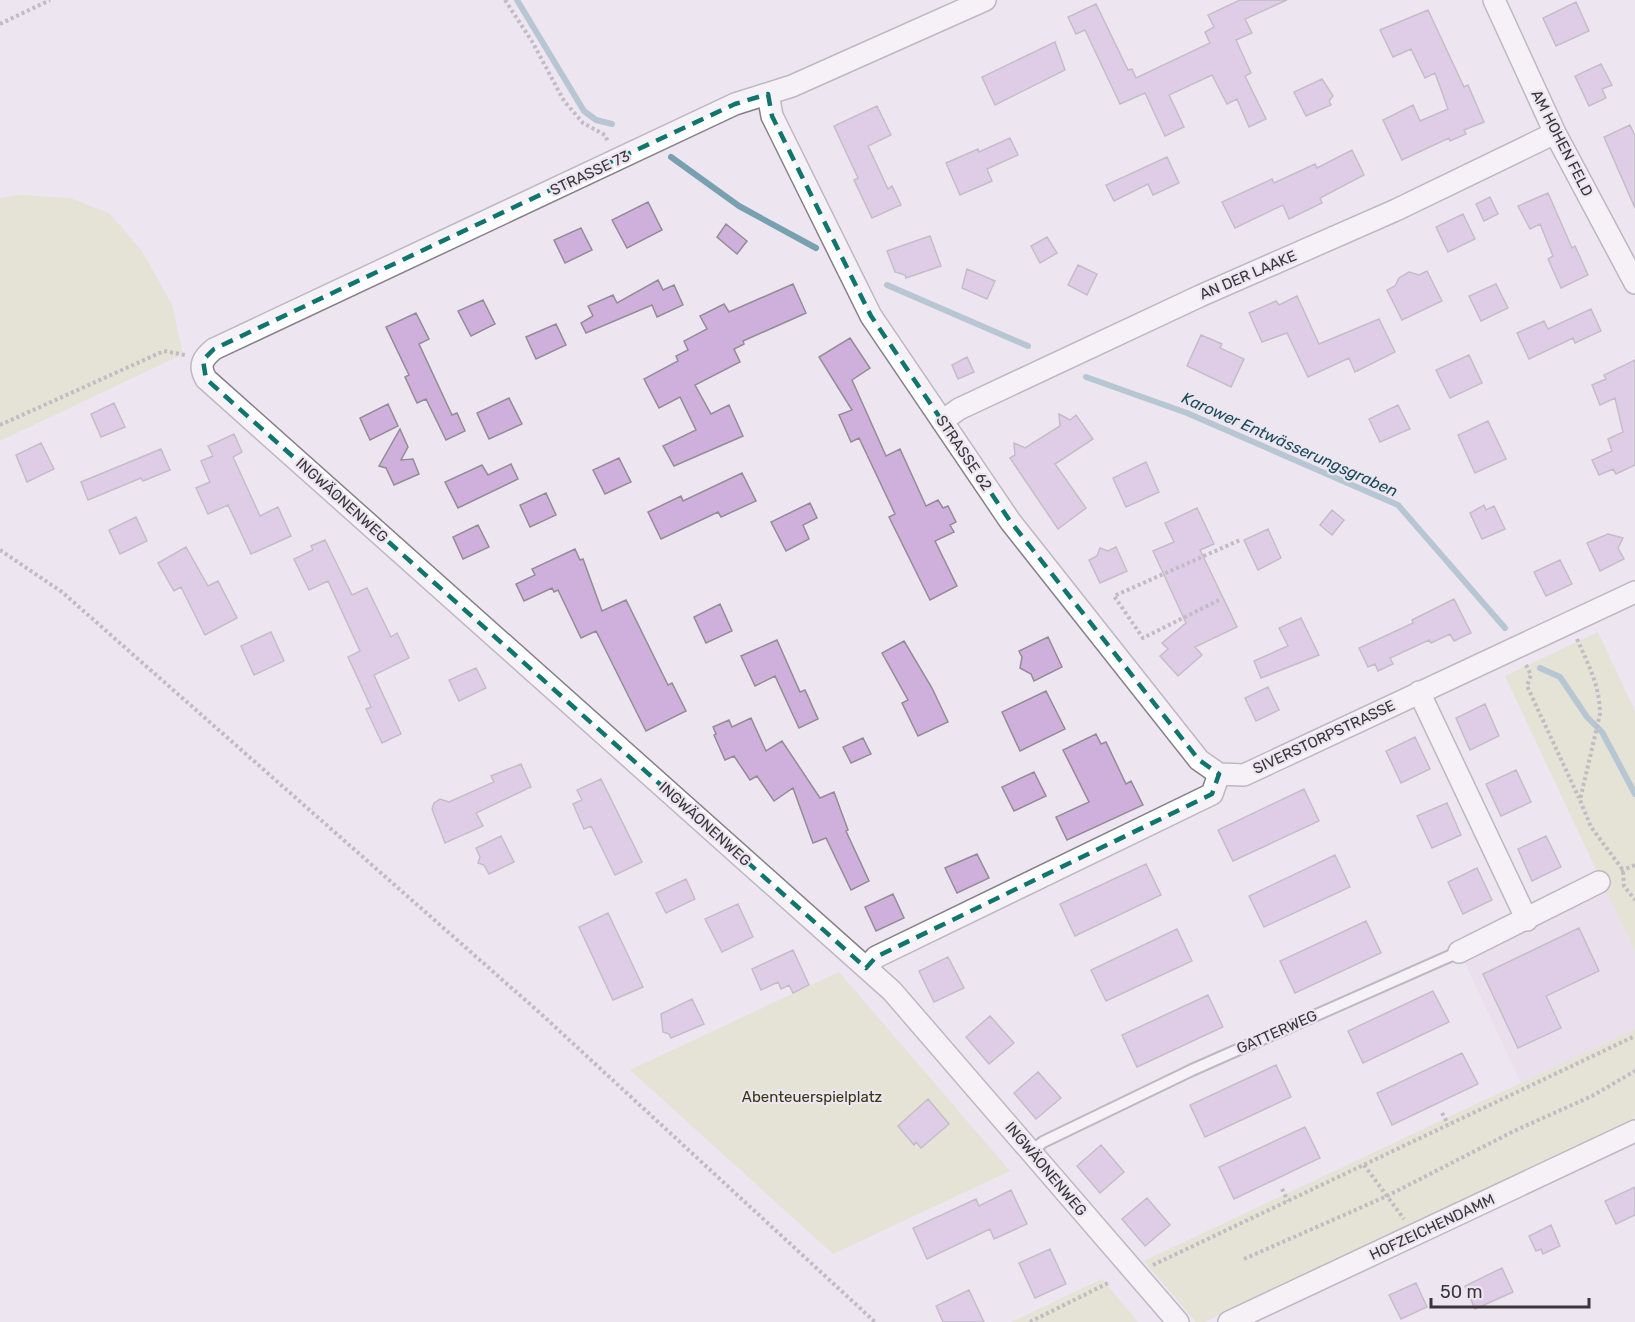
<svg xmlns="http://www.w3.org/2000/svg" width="1635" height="1322" viewBox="0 0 1635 1322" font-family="Rubik,sans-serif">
  <rect width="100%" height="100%" fill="#ede5f0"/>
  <path fill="#e4d8e9" d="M1607,892L1635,952V1029L1521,1083L1463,959Z"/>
  <path fill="#dae0b5" d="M19,195L70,198L109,213L142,251L172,305L183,354L0,441V198Z
    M1598,632L1635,711V952L1505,676Z
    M839,972L1010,1171L833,1254L630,1070Z
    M1635,1029V1119L1204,1322H1196L1144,1261Z
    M1102,1279L1138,1322H1011Z"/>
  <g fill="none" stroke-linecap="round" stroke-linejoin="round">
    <path stroke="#77a1b0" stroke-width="6" d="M517,0L584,111L596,120L612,124
      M671,157L739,206L816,248
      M887,285L1028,346
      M1086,377L1187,413L1398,505L1505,628
      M1540,668L1560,677L1587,717L1602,732L1635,794"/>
  </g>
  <path fill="#cfb0dc" stroke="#938d96" stroke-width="1.5" d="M1240,0H1287L1245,19L1252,33L1236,40L1251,73L1245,76L1266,119L1249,127L1237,99L1227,104L1212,75L1169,95L1184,127L1165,136L1145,93L1120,104L1085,30L1076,34L1068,17L1096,4L1128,70L1132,69L1136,78L1210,43L1205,32L1214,27L1208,15Z
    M1576,2L1589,31L1556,46L1543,18Z
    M1428,10L1464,87L1468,85L1484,122L1464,130L1466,134L1450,141L1449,138L1402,160L1383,120L1413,105L1420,121L1448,109L1435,73L1425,78L1411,49L1393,57L1380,30Z
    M1055,42L1065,70L995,105L982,77Z
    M1601,64L1612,85L1602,89L1606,98L1589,106L1575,76Z
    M1322,79L1333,96L1329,101L1331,105L1306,116L1294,92Z
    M877,106L891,135L868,146L888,189L892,186L901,205L872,218L854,180L858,178L834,126Z
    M1630,125L1635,136V208L1604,137Z
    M1010,138L1018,155L987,169L992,181L960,195L946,163L978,149L979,152Z
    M1352,150L1364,175L1320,198L1322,203L1289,219L1283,205L1235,228L1222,202L1272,179L1274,183L1315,164L1317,168Z
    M1167,157L1179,183L1153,195L1148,184L1114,201L1106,185Z
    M1548,193L1572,248L1575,246L1588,275L1561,288L1548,259L1553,256L1540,224L1530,229L1518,206Z
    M1490,197L1498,214L1484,221L1476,204Z
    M648,202L662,230L627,248L612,220Z
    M1463,214L1475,239L1448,252L1436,227Z
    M726,224L747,241L737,254L717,237Z
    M581,228L592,250L565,263L554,240Z
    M930,236L941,266L906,278L905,275L895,272L887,251Z
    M1047,237L1057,253L1040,263L1031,246Z
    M1078,265L1097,274L1087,295L1068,285Z
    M967,269L995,281L987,299L962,288Z
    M1427,271L1442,301L1402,320L1387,290L1395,286L1399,278L1409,272L1419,275Z
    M658,280L663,290L674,285L683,305L657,317L652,305L586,333L581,323L593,316L588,306L613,295L617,303Z
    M793,284L806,313L743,341L744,344L734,349L740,362L695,385L711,414L729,405L743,436L674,466L663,446L696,430L680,397L659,408L644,379L678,361L676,356L688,350L684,341L707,329L700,316L724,304L729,312Z
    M1496,284L1508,308L1481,321L1469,296Z
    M1297,296L1319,344L1379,319L1395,352L1355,372L1349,358L1308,377L1287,333L1262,342L1249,313L1276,301L1279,305Z
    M483,300L495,324L471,336L458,311Z
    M1591,309L1601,331L1575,343L1573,338L1529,359L1517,333L1544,321L1548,329Z
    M416,313L429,339L419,344L452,415L457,413L465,431L446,440L426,399L417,403L405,377L409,375L386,327Z
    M556,324L566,345L536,359L526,337Z
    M1201,335L1222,344L1220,348L1244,359L1231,387L1187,366Z
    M850,338L870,368L852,380L886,456L900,449L926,506L938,500L943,508L948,506L956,522L950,525L954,532L935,541L957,586L930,600L889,517L895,514L859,438L851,442L839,415L852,410L819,357Z
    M1469,355L1482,383L1450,398L1436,370Z
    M967,357L974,372L958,379L952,365Z
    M1635,360V465L1616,474L1613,469L1599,475L1592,460L1612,451L1608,439L1623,432L1615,398L1600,405L1592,385L1606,379L1604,375Z
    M509,398L522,424L489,439L477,413Z
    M114,403L125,427L101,437L91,414Z
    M388,404L398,426L370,440L360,418Z
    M1398,405L1410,429L1380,442L1369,419Z
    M1059,414L1070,420L1076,415L1093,439L1055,464L1086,508L1058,529L1010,458L1015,455L1014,443L1025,448L1060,426Z
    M1488,421L1506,459L1475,473L1458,435Z
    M400,429L408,447L401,460L413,459L419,474L394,485L386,468L379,466Z
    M234,434L242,452L233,457L260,516L278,507L291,536L251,554L228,505L208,514L196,488L210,482L201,461L213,456L208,446Z
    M41,443L54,469L27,482L16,455Z
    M161,449L170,470L143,481L141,478L88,500L81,482Z
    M619,458L631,482L605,494L593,470Z
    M1146,462L1159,492L1126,507L1113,478Z
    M511,464L518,479L458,508L445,482L482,465L488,475Z
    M742,473L756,501L721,517L718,512L661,539L648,512L681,496L683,501Z
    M546,493L556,515L530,527L520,505Z
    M810,503L817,518L803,525L809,539L786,551L771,522Z
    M1484,505L1486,510L1494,506L1505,529L1482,539L1470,513Z
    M1197,508L1214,544L1200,550L1237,627L1195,647L1202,655L1178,676L1160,656L1168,649L1162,643L1186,623L1153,551L1174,542L1165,523Z
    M1332,510L1344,520L1332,535L1320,525Z
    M136,517L147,541L120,554L109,530Z
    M478,525L489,547L463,559L453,537Z
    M1268,529L1281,558L1258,570L1244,540Z
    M1608,534L1623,538L1618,548L1624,559L1600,571L1587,543Z
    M325,540L352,595L367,588L391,637L397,633L409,658L374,675L401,734L382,743L366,709L371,707L348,657L360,651L328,581L309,590L294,559L313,550L311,546Z
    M186,547L208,586L218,581L237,618L205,635L181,587L174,591L158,563Z
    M1116,547L1127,571L1100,583L1089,560L1097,556L1100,548L1108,551Z
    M575,549L580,560L583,559L602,611L626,600L668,685L672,683L686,711L646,731L596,631L581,638L558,590L554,592L552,588L524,601L516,584L535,575L532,569Z
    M1560,560L1572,584L1546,596L1534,572Z
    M1454,599L1471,633L1454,641L1450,634L1431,643L1429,640L1390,658L1393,664L1378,671L1375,664L1368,667L1359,648L1413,623L1412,620Z
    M720,604L732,631L706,643L694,617Z
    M1301,618L1319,655L1261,678L1254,661L1288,646L1279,628Z
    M271,632L284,661L254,675L241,646Z
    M1048,637L1062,667L1034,681L1031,674L1020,668L1022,657L1019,651Z
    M777,640L800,692L805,690L818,719L799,728L775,676L755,686L741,656Z
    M904,641L932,688L948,722L918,736L902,703L908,700L882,653Z
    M476,668L486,688L459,701L449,680Z
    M1268,687L1279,710L1256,721L1245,698Z
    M1046,691L1065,729L1020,751L1002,712Z
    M1485,704L1499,736L1470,750L1456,718Z
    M751,718L766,751L782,741L820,798L834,792L848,830L846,831L869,881L851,890L826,838L813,843L793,788L774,801L757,776L750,780L734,756L725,760L714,735L716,734L713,727L729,720L732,727Z
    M1096,734L1101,744L1106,742L1126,784L1131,781L1143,805L1067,840L1056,817L1089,802L1063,750Z
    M1415,737L1430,769L1401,783L1386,751Z
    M863,738L871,754L851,763L843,747Z
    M521,764L531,787L476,813L483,826L445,843L432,809L434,803L440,799L449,802L494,782L491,776Z
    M1516,770L1531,802L1501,816L1486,784Z
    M1034,772L1046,796L1014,811L1002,787Z
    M601,779L642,862L615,875L591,826L584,829L573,804L582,800L577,790Z
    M1304,789L1319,821L1233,861L1218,830Z
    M1447,803L1461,835L1432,848L1417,816Z
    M501,836L514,862L489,874L484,865L478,863L480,857L476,848Z
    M1546,836L1561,867L1532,881L1518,849Z
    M977,854L989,878L957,893L945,868Z
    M1335,855L1350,887L1264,927L1249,896Z
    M1146,864L1161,895L1075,936L1060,904Z
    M1477,868L1492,900L1463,914L1448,882Z
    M686,879L695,899L666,913L656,893Z
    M893,894L904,918L876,931L865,907Z
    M738,904L753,937L722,952L705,919Z
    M608,913L643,987L613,1000L579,927Z
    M1366,921L1381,953L1295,993L1280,961Z
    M1579,928L1599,971L1546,996L1561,1028L1518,1048L1483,974Z
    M1177,929L1192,961L1106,1001L1091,970Z
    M793,950L809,985L793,993L789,985L781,989L778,982L761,990L752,969Z
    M948,957L964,988L934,1002L919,971Z
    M1433,991L1449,1022L1363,1063L1348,1031Z
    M1208,995L1223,1027L1137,1067L1122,1035Z
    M692,999L704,1024L671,1038L669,1034L663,1032L661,1014Z
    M990,1016L1014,1043L989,1064L966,1037Z
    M1462,1053L1478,1084L1392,1125L1377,1093Z
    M1276,1065L1291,1097L1205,1137L1190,1105Z
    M1038,1072L1061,1098L1036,1119L1014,1093Z
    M928,1099L949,1124L921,1148L916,1142L914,1145L898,1126Z
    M1305,1127L1320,1158L1234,1199L1219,1167Z
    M1101,1145L1124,1172L1100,1193L1077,1166Z
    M1635,1187V1215L1616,1224L1605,1201Z
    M1011,1190L1027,1224L994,1239L990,1229L927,1259L913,1228L976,1199L979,1206Z
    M1147,1198L1170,1225L1145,1246L1122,1219Z
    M1551,1225L1560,1246L1543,1254L1541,1249L1536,1251L1529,1236Z
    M1050,1249L1066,1284L1035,1298L1019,1263Z
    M1502,1268L1513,1292L1475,1309L1465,1286Z
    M1416,1283L1427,1307L1401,1319L1389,1295Z
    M969,1290L984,1322H943L936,1306Z"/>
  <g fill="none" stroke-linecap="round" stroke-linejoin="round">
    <g stroke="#868089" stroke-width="14">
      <path id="service" d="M1032,1151L1043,1142L1192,1070L1459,952"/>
    </g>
    <g stroke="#868089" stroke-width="24">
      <path id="minor" d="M985,0L792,86L735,104L214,349C203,358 198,365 206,379L892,991L1178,1322
        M1494,0L1555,133L1635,283
        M768,94L772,116L871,316L1010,521L1199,760L1219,774L1244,775L1635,592
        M942,421L959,409L1200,296L1396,210L1555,133
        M1419,692L1527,920
        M1459,952L1599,882
        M866,968L876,957L1212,794L1219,774
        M1229,1322L1635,1131"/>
    </g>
    <path stroke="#8d878f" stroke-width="4" stroke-dasharray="3 3" stroke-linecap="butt" d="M505,0L533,43L564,101L583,123L605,135L608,142
      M0,24L50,0
      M0,425L164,351L185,355
      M0,550L62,592L540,1013L875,1322
      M1219,600L1143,638L1114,596L1240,540
      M1577,639C1588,664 1600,686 1600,714L1580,800L1591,827L1623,870L1624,886L1635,900
      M1526,665L1531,675L1527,686L1579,798
      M1621,871L1635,865
      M1442,1113L1448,1124
      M1364,1165L1404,1219
      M1282,1189L1288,1201
      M1244,1259L1387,1196L1514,1131L1592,1096L1635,1071
      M1153,1265L1635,1036
      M1030,1322L1108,1283"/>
    <use href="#service" stroke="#fff" stroke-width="10"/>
    <use href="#minor" stroke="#fff" stroke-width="21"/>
  </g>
  <path d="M0 0H1635V1322H0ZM768,94L772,116L871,316L1010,521L1199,760L1219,774L1212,794L876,957L866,968L206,379L203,360L214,349L527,201L735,104Z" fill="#ede5f0" fill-opacity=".55" fill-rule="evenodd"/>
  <path fill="none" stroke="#0f766e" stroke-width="4.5" stroke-dasharray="12 8" stroke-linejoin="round" d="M768,94L772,116L871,316L1010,521L1199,760L1219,774L1212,794L876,957L866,968L206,379L203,360L214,349L527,201L735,104Z"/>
  <g text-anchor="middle" stroke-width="4.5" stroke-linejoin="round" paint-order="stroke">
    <g font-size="15" fill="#3a373c" stroke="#ede5f0">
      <text transform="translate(1562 143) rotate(63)" y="5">AM HOHEN FELD</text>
      <text transform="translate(590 173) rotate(-25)" y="5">STRASSE 73</text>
      <text transform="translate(1248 275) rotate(-23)" y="5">AN DER LAAKE</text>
      <text transform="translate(964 453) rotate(56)" y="5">STRASSE 62</text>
      <text transform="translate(342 500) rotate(42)" y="5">INGWÄONENWEG</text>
      <text transform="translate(1324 737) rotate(-25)" y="5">SIVERSTORPSTRASSE</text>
      <text transform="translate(705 824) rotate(42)" y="5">INGWÄONENWEG</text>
      <text transform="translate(1277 1032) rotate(-24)" y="5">GATTERWEG</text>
      <text transform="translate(1046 1169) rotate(50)" y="5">INGWÄONENWEG</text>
      <text transform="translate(1432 1227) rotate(-25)" y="5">HOFZEICHENDAMM</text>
    </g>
    <g font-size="15" fill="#343710" stroke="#ede5f0">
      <text x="812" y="1102">Abenteuerspielplatz</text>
    </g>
    <g font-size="16" font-style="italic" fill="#164b59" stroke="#ede5f0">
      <text transform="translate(1290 444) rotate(24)" y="6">Karower Entwässerungsgraben</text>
    </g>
  </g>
  <path d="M1431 1298v9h158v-9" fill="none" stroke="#3a373c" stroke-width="3"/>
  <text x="1440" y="1298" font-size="18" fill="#3a373c" stroke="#ede5f0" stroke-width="4.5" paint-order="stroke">50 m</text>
</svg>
